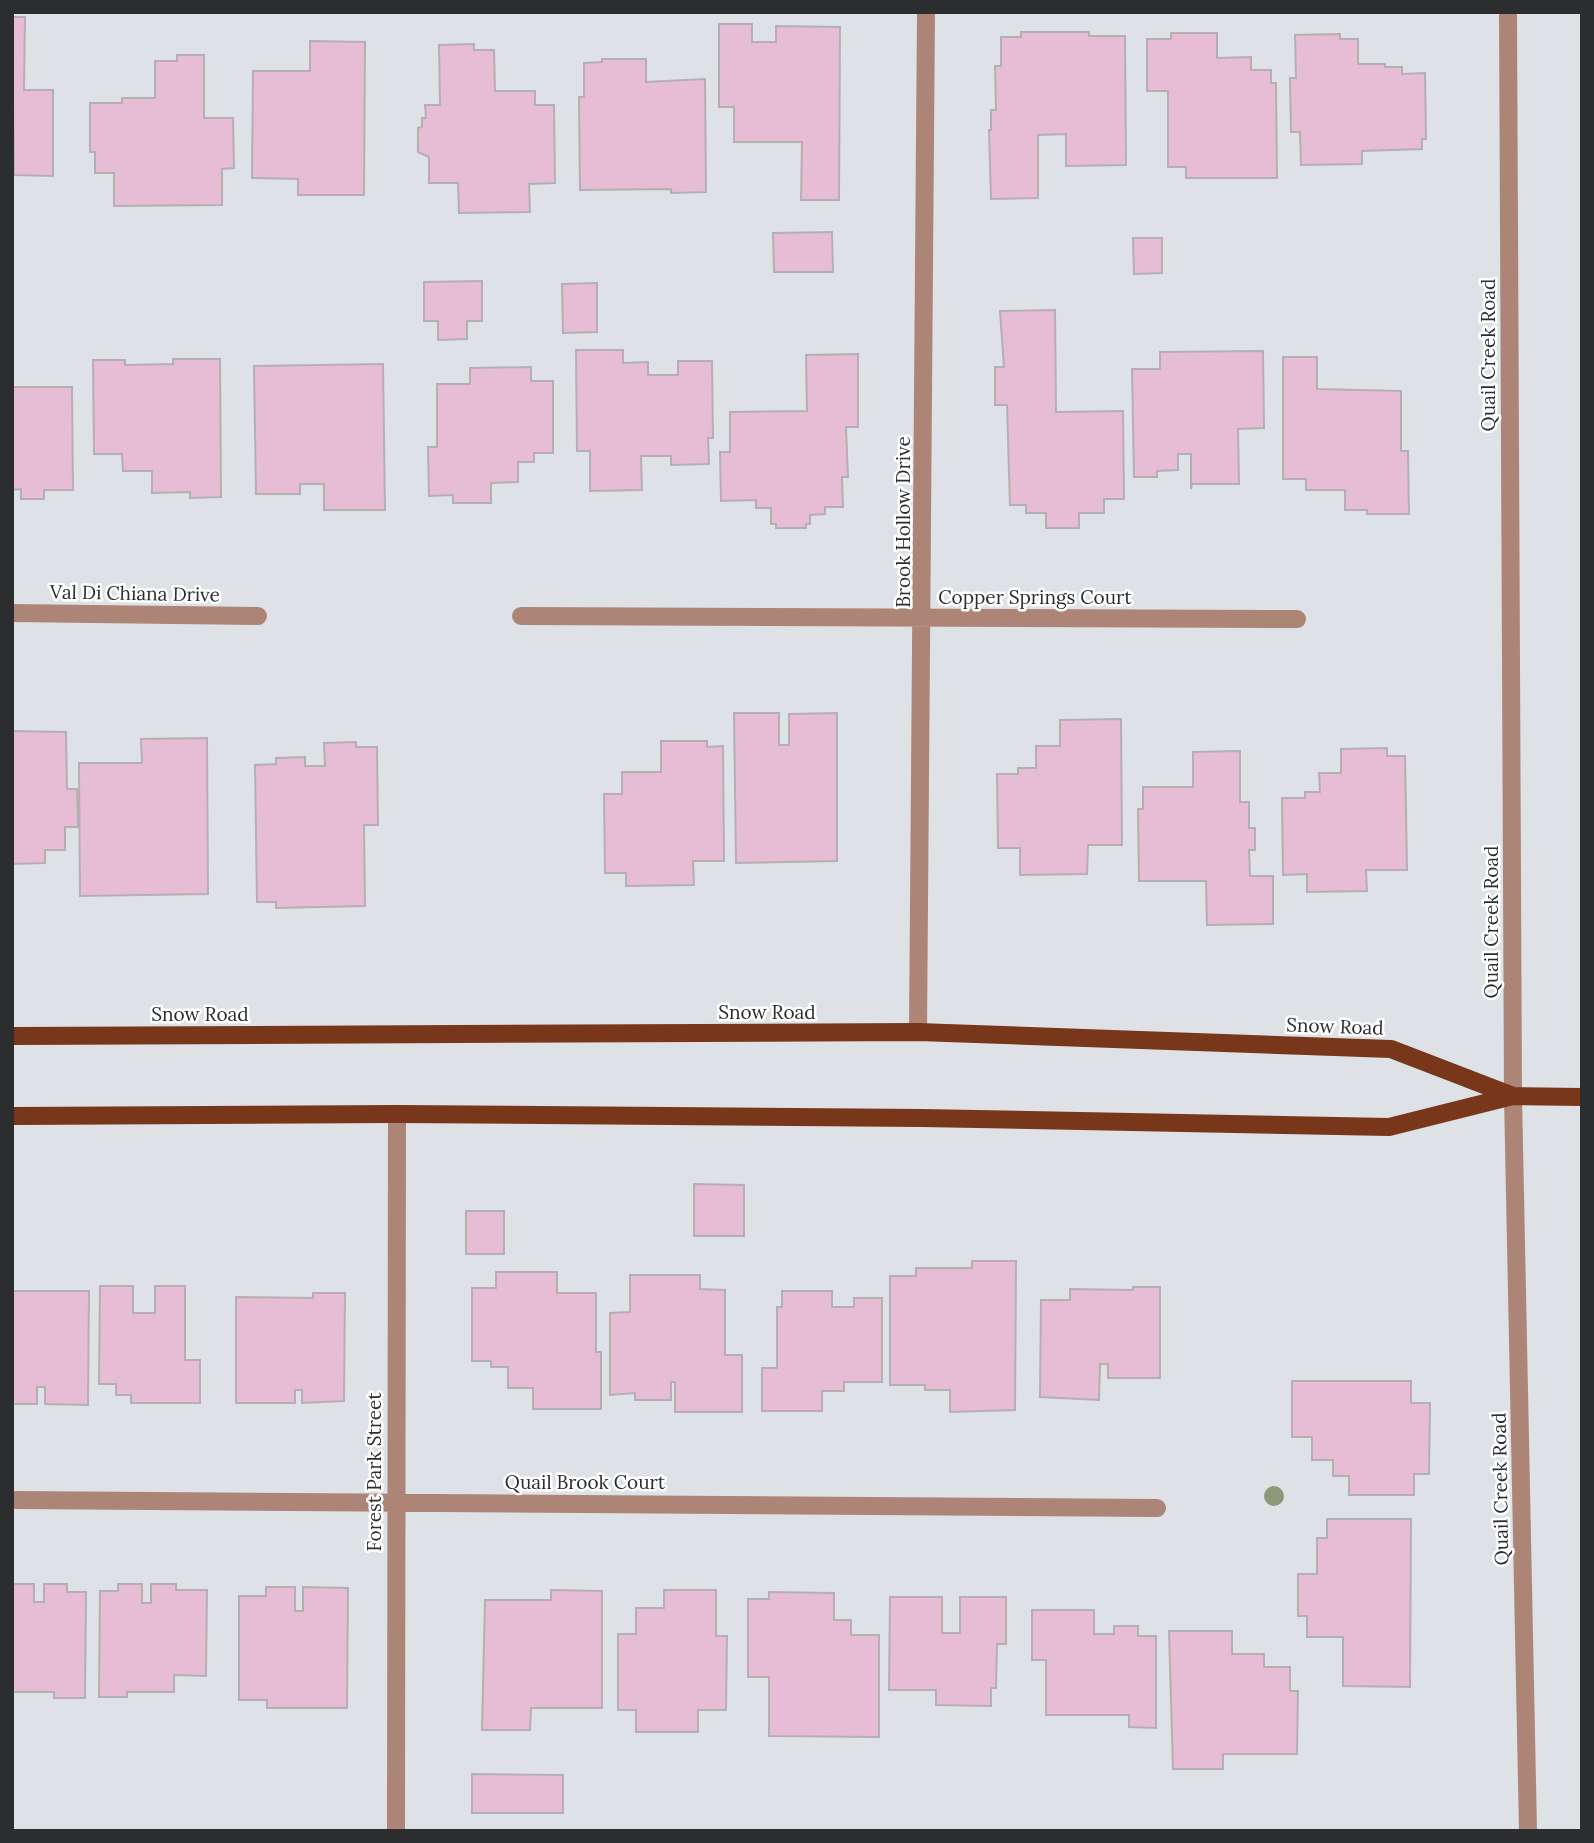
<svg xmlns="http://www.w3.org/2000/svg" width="1594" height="1843" viewBox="0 0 1594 1843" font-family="Lora,serif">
  <rect width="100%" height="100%" fill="#dee2e7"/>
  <path fill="#e7bdd5" stroke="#b5afb2" stroke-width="2" d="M12,17H25L24,90H53V176L14,175Z
    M719,24H752V42H776V26L840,27L839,200H801L802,142H734V107H719Z
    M1021,32H1089V36H1125L1126,165L1066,166V134L1038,135V198L991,199L989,130H991V110H996L995,66H1001V37H1021Z
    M1171,33H1217V58L1251,57V70H1271V83H1276L1277,178H1186V167H1168V91H1147V39H1171Z
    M1340,34V39H1358V64H1385V67H1402V74L1425,73L1426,139H1422V149L1362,151V164L1301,165L1300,132H1291L1290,78H1296L1295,35Z
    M310,41L365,42L364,195H298V179L252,178L253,71H310Z
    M474,44V50H494L495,91H535V105H554L555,183L529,184L530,212L459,213L458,183H429V157L418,152V128L422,127V118H426L425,105H440L439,45Z
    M177,55H204V118H233L234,168L222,169V205L114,206V173H95V152H90V103H122V98H155V61H177Z
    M602,59H646V82L705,79L706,192L671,193V189L580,190L579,97H584V63L602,62Z
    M832,232L833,272H774L773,233Z
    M1133,238H1162V273L1134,274Z
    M482,281V321H467V339L438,340V321H424V282Z
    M597,283V332L563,333L562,284Z
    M1055,310L1056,412L1123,411L1124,499H1104V513H1079V528H1046V513H1026V505H1010L1007,405H995V367H1004L1000,311Z
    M576,350H623V363L648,362V375H678V361H712L713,438H708L709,464L671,465V456H641L642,490L590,491V451H577Z
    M1263,351L1264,428L1238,429L1239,484H1192L1191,489V454H1178V470L1157,471V477H1134L1132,369H1160V352Z
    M858,354V427H846L848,477H842L843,507H825V514L810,515V524H806V528H776V524H771V508H756V500L721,501L720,452H730V412L807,411L806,355Z
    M1283,357H1317V389L1401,391V451H1408L1409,514H1367V510H1345V490H1306V479H1283Z
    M173,359H220L221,497L190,498V492L152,493V471H123L122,454H94L93,360H125V365L173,364Z
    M383,364L385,510H324V484H300V494H256L254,366Z
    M531,367V381H553V453H534V462H518V482L491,483V503H453V495L429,496L428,447H437V384H470V368Z
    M12,387H72L73,490H44V499H21V489L12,490Z
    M734,713H779V745H789V714L837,713V861L736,863Z
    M1121,719L1122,845H1088L1087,874L1020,875V848H998L997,774H1018V768H1036V746H1060V720Z
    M12,731L66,732L67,789H77L78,827H65V850H45V863L12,864Z
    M207,738L208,894L80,896L79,763H142L141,739Z
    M661,741H707V747L723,746L724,861H693L694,885L626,886V873H605L604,794H622V772H661Z
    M356,742V747H377L378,825H364L365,906L276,908V902H257L255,765L276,764V758L305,757V766H325L324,743Z
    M1387,748V756H1405L1407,870H1366L1367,891L1307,892V874L1283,875L1282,798H1305V792H1320L1319,773H1341V749Z
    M1240,751V802H1249V828H1255V850H1249L1250,876H1273V924L1207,925L1206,881H1139L1138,809H1143V787H1193V752Z
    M694,1184L744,1185V1236H694Z
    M466,1211H504V1254H466Z
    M972,1261H1016L1015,1410L950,1412V1390H925V1385H890V1276H916V1268H972Z
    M496,1272H557V1293H596V1352H601V1409H533V1388H508V1367H491V1361H472V1288H496Z
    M630,1275H700V1289L725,1290V1355H742V1412H675V1382H671V1400H635V1393L610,1395V1313L630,1312Z
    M100,1286H133V1313H155V1286H185V1360H200V1403H131V1395H116V1384H99Z
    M1133,1287H1160V1378H1108V1364H1100L1099,1400L1040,1397L1041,1300H1070V1289L1133,1290Z
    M13,1291H89L88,1405L45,1404V1387H37V1404H12Z
    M782,1291H832V1307H854V1298H882V1382H844V1391H822V1411H762V1368H777V1307H782Z
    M313,1293H345L344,1401L302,1403V1390H295V1403H236V1297L313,1298Z
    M1292,1381H1411V1403H1430L1429,1474H1414V1495H1349V1476H1333V1460H1312V1437H1292Z
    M1327,1519H1411L1410,1687L1343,1686V1637H1307V1616H1298V1574H1317V1538H1327Z
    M12,1584H34V1602H44V1584H67V1592H86L85,1698H54V1692H12Z
    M118,1584H142V1603H151V1584H176V1590H207L206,1676L174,1675V1692H127V1697H99L100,1591H118Z
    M266,1587H295V1611H303V1587L348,1588L347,1708H267V1700H239V1596H266Z
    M551,1590L602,1591V1708H531L530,1730H482L485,1600H551Z
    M664,1590H716V1636H727L726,1710H698V1732H636V1710H618V1634H636V1608H664Z
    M769,1592L834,1593V1620H851V1635H879V1737L769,1736V1677H748V1599H769Z
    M890,1597H942V1633H960V1597H1006V1644H997L996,1688H991V1706L936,1705V1690H889Z
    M1032,1610H1094V1634H1114V1626H1138V1636H1156V1728L1129,1727V1715H1046V1660H1032Z
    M1169,1631H1232V1654H1264V1667H1290V1691H1298L1297,1754H1223V1769H1173Z
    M472,1774L563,1775V1813H472Z"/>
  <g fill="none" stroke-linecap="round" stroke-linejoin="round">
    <path stroke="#ac8576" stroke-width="18" d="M1508,12L1513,1096L1528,1831
      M12,613L258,616
      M521,616L1297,619
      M918,1032L926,12
      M12,1500L1157,1508
      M396,1831L397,1114"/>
    <path stroke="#78371a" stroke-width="18" d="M12,1036L918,1032L1391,1049L1513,1096
      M12,1116L397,1114L922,1118L1389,1127L1513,1096L1582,1097"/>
  </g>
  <circle fill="#8c997b" cx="1274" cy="1496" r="10"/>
  <g text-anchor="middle" stroke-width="5" stroke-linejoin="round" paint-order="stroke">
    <g font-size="19" fill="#2b2d2f" stroke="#fff">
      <text transform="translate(1488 355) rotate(-90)" y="7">Quail Creek Road</text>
      <text transform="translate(903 522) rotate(-90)" y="7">Brook Hollow Drive</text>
      <text transform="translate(135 593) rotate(1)" y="7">Val Di Chiana Drive</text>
      <text x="1035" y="604">Copper Springs Court</text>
      <text transform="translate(1491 922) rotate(-90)" y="7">Quail Creek Road</text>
      <text x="767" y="1019">Snow Road</text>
      <text x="200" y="1021">Snow Road</text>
      <text transform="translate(1335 1026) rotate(2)" y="7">Snow Road</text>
      <text transform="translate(374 1472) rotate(-90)" y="7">Forest Park Street</text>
      <text x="585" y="1489">Quail Brook Court</text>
      <text transform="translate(1500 1489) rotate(-91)" y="7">Quail Creek Road</text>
    </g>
  </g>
  <rect width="1594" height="1843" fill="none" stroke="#2b2d2f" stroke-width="28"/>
</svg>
